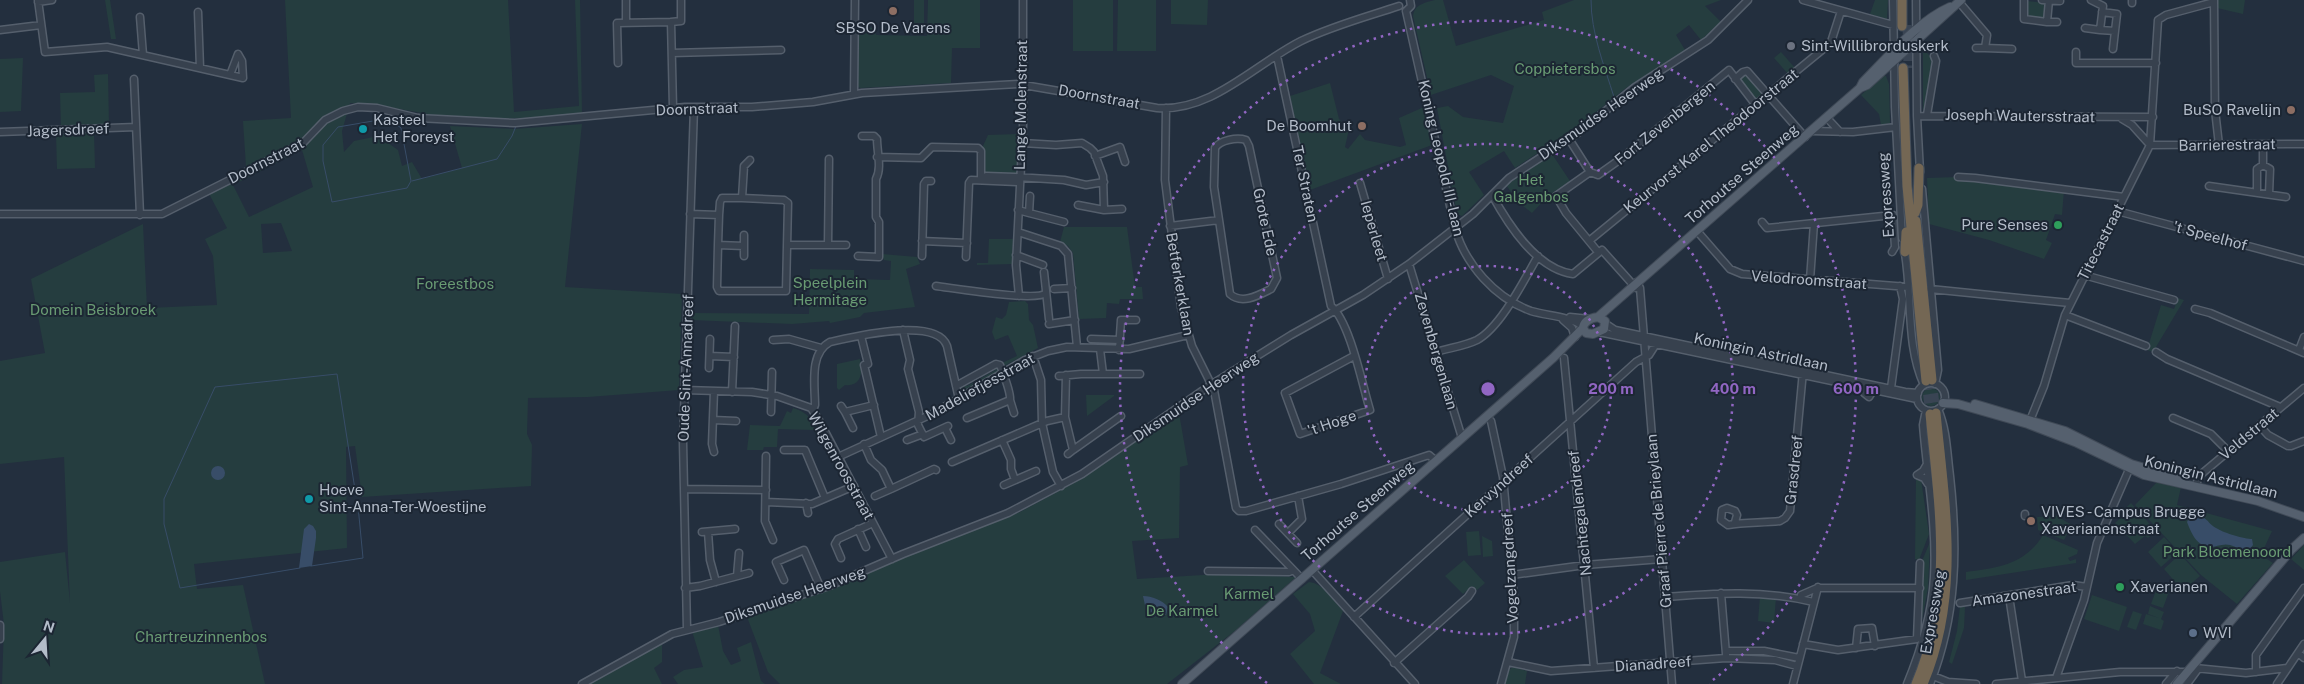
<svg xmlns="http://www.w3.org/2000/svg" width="2304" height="684" viewBox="0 0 2304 684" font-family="'Public Sans',sans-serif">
  <rect width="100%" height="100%" fill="#232f3e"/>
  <path fill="#253d3f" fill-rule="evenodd" d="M105,0H110L116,39H111Z
    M285,0H508L514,112L579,106L575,0H580L582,113C537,118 493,121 448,117C415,113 383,104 350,103L342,131L344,152L354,141L378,136L398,150L402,166L412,162L422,179L462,168L450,126L514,129L582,124L565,287L682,294L679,390L588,397L528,398L527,434L532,445L531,486L362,497L355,446L346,447L347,548L194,564L197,589L243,585L265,684H2L4,625L0,591V562L65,552L70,603L64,457L0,464V361L45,353L31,279L143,224L147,308L217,305L213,256L205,239L227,228L206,188L246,167L243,121L291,118ZM302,150L313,187L249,217L233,185ZM281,223L292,251L263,253L261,224Z
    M914,0H924V23H914Z
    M928,0H980V48H952L951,83L860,88L857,86L858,22H864L865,27L875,28L876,35L927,36Z
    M1073,0H1113V51H1073Z
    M1118,0H1156V51H1117Z
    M1171,0H1208L1207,25L1171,24Z
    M1435,0H1443L1456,46L1544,20L1542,12L1574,0H1721L1705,6L1721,22L1701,40L1689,25L1676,35L1685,50L1626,88L1576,128L1515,168L1504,151L1469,172L1484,195L1462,216L1457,214L1437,108L1448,106L1463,117L1503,123L1514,86L1491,75L1431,95L1413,16C1415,4 1424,3 1435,0Z
    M1875,0H1888L1887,19L1870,14Z
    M2217,0H2245L2243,14L2217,8Z
    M2027,1L2046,3L2045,19L2025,18Z
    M1923,49L1931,57L1933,64L1925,111H1923Z
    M1781,52L1795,68L1788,74L1774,58Z
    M23,58L21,111L0,112V59Z
    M1746,73L1764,95L1758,100L1754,99L1740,80Z
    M108,74L109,125L61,127L60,93L95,92L94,75Z
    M1883,76H1886L1889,84L1890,123L1881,125L1879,114L1861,95Z
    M1330,83L1339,119L1349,129L1345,147L1348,149L1360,134L1365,140L1400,147L1406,145L1399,118L1424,107L1432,145L1310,190L1290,96Z
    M94,132L95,168L57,169L56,134Z
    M1019,134L1017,174H983V146L988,135Z
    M1552,154L1570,181L1548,196L1532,213L1519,203L1506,185Z
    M1958,177L2064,190L2062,215L2055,214L2046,240L2052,243L2044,259L1989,240L1929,224L1927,178Z
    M1064,227H1127L1135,287H1142L1143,299H1120L1119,304L1107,303L1106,318L1079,319L1073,253L1068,246L1060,242Z
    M989,239H1013L1012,264L977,265V263H988Z
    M882,254L917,257L920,264L906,269L915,307L864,313L860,317L830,323L829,321L792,324L691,320V313L809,314L810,269L854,270V279L890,280L891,261L884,260Z
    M2178,298L2184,300L2153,352L2147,350L2161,305L2174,309Z
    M1025,301L1028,304L1029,320L1033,325L1038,348L1004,366L1002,363L1017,356L1008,335L995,340L992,332L996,317L1002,319L1006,315L1009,302Z
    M860,359C863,371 862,387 845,385L839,390L837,388V364Z
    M997,366L1000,371L964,392L960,390V387L964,385L967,386L996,370L993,367Z
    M1922 397a9 9 0 1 1 18 0a9 9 0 1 1-18 0Z
    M1086,395H1114V396L1087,416Z
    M793,408C811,413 816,426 824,441L819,443L814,430L778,429L777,447H764L763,450H747L750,425L780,426L787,411L791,413Z
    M1179,413L1188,465L1180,467L1179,538L1132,541L1137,579L1219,574L1296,577L1236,630L1167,684H780L768,672L747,617L821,593L893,562L1020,512L1074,483Z
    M1916,478L1921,479L1929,534L1919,560L1915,559Z
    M2157,482L2181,487L2177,505L2272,531L2261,555L2273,563L2237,604L2201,575L2135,505Z
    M2131,503L2156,531L2148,538L2145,536L2135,544L2115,523L2125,514L2122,511Z
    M2059,516L2060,518L2072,525L2064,540L2038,530L2037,517Z
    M1479,531L1481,555L1468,556L1466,532Z
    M2043,535L2078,550L2077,554L2068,558L2070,561L2076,559V563L1966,580V572C1997,568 2025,565 2043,535Z
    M1482,536L1492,541L1493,556L1483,557Z
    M2164,537L2178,552L2161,567L2148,552Z
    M1930,542L1928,588L1920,630L1922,561Z
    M2304,545V570L2291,559Z
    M2180,554L2200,576L2183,591L2164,569Z
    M1464,560L1485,583L1477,590L1472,586L1463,594L1445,576Z
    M1309,582C1323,583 1334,601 1343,611L1320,673L1341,684H1314L1290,654L1315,631L1310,614L1293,594Z
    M2158,585L2170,589L2163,608L2151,604Z
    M2092,595L2127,607L2119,631L2084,619Z
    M1760,596L1776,597L1774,623L1758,621Z
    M1960,606L1965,607L1964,628L1952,664L1949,662L1957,631Z
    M2150,606L2164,612L2161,619L2164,621L2161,630L2143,624L2146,614L2159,618L2148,614Z
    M2133,611L2142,614L2136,630L2127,627Z
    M718,625L723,651L731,665L741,661L737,648L751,642L761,681L765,684H678L673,677L684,670L703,667L692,631Z
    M662,642V662L654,668L662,684H585Z
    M1513,667L1527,671L1525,684H1504L1509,670Z"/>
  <path fill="#384d68" d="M211 473a7 7 0 1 1 14 0a7 7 0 1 1-14 0Z
    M2190,516C2211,516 2204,522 2218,529C2224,533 2245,539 2252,539L2253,545L2249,550C2241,551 2237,547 2230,545C2223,543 2216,547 2210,547C2196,546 2191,532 2187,522Z
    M309,524L313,526L316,531V538L312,566L299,568L304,529Z
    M1143,596C1152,596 1162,600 1168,607L1166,615H1155L1146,610Z"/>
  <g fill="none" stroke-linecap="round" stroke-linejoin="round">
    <path stroke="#384d68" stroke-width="1" d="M1591,0C1591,33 1604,65 1614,97
      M373,121L338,127L323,145V161L332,202L407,188L411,181L401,128L388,118L378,120
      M412,181L497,159L512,136L516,126
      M311,566L363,558L358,506
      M300,568L180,588L164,524V499L215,387L337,374L356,496"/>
    <path stroke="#394453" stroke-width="9" stroke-dasharray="9 4.5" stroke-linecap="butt" d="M1907,25L1908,68
      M1932,380L1936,413
      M1926,381L1930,414"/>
    <g stroke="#555f6c" stroke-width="9">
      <path id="minor" d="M38,0L45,52L107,47L243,78L242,61L238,54L230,75
        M626,0V22
        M1803,0L1893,25
        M1893,0L1895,107L1902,238
        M1916,0L1917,116L1920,172
        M2024,0V19L2047,22L2049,0
        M2042,0L2060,1
        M2091,0L2103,6L2100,30L2115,31L2117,14L2102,12
        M2214,0L2215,110L2219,145
        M38,2L52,0
        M1959,2L1987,35L1985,48H1976
        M2132,3V0
        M1406,11L1455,228C1465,264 1495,298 1531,311C1548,316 1568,316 1583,326
        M1406,11L1411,6L1410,0
        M198,12L200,68
        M140,17L143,55
        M2047,22H2057
        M2085,28L2100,30
        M0,30L41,25
        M1985,48L2012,49
        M2113,49L2115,31
        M2076,52V63H2156
        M672,53L781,50
        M1277,56L1331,306C1350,322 1362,384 1370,410L1300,434L1285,393L1354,356
        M618,63L617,23L671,22
        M134,79L140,215
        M1735,79L1743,72L1747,71L1805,137
        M854,94L855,0
        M673,108L671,22L681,21V0
        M1166,108L1165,180L1181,307L1192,346L1214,390L1236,508L1239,511H1246L1341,484L1429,455L1436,461
        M1927,115L1936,61L1934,56
        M1917,116L2153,117
        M1827,118L1840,132
        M2122,119L2132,125L2150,145
        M1812,131L1853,132L1896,127
        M0,132L136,127
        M1569,139L1590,172L1598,175L1622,158L1729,70L1755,104
        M1022,143L1056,145L1082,143L1090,148L1094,152L1103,176L1104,210L1078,205
        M2150,145L2304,144
        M2263,145V165
        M1095,156L1120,147L1125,162
        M877,157L921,158L932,147L978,148L981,151V179
        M1590,172L1556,196L1566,213L1598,252
        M1958,177L1975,178L2124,197
        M981,179L986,176L1015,177L1064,180L1086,185L1104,182
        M1360,183L1388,279
        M2209,186L2286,197
        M1922,189L1938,370L1935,384
        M2257,192V169L2263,165L2270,169L2269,194
        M1492,195C1508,224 1536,269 1573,274L1602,250L1636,288
        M1018,210L1029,213L1030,196
        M1104,210L1122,209
        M2117,211L2304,261
        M1029,213L1064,222
        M0,214H162L303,143L325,120L343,111L358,107L377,108L418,118L515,123L685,107H752L813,102L862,93L1018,84L1157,108C1212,112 1255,64 1301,41C1332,26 1366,17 1399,6
        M690,214L719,215L720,202L722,198H742
        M1762,222L1767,228L1893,215L1895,247L1892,252
        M1170,226L1219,220L1214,187L1215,148C1220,140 1237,137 1246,140L1249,146L1277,278L1271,289C1259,295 1242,305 1230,294L1219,220
        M1697,231L1730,269L1742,274L1908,287
        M1018,232L1061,246L1068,254L1077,347
        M922,241L967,243
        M1589,241L1827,46L1831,42L1841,11
        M718,245L719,215
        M788,245H846
        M828,245L829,159
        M744,246V235
        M1904,248C1913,293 1905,344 1924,385
        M1016,255L1043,265
        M744,256V246L718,245L717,287L719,291H786L788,203L784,200L742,198L744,166L750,160
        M858,256L879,257V222L876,217V179C882,168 877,152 877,139L874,136H862
        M922,256L924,184L926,181H931
        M966,257L969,183L971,180L1017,182L1020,178
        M1409,264L1462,438
        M1044,272L1049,319
        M2084,275L2174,300
        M1810,280L1814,223
        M1637,282L1640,288L1672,684
        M936,286C953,288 1037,302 1046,293
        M1054,289L1072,288
        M1930,289L2070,303
        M1019,296L1016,265L1023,127V0
        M2195,309L2210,313L2304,353
        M2065,315L2146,346
        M1570,317L1589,319
        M1563,320L1572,328L1575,337
        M1049,324L1075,320
        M1606,324L1615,330L1905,392L1918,393
        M903,330L910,360L908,369L919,412L918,425L924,437L948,426
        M1599,332L1917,399
        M861,336L868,364L864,365L881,437
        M1091,339L1120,340
        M773,340L789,339L821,348
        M1100,349L1103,374
        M1119,350L1121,320H1136
        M2299,350L2304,337
        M1436,352C1449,348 1465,346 1477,340C1501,327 1524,280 1538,256
        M2156,352L2167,359L2280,407
        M710,356L734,357
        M1033,356L1041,380L1042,423L1053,472L1061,486
        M1564,358L1594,668
        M709,368L710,339
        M1066,375L1065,417L1073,450L1068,454
        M1059,376L1081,374H1140
        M1917 397a14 14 0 1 1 28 0a14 14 0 1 1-28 0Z
        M1865,384L1864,393L1869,397L1874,389
        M956,386L996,364L1000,365C1003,373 1011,392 1010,400L967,418
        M1891,388L1903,299L1900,286
        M684,390L752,392L777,396L811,408L819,420L892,559
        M714,391L712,444L714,452
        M732,392L735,326
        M1010,400L1014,413
        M841,406L845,412L874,405
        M813,410L815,405C815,385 809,353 830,342C853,337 937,316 947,346L959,399
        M771,412L772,372
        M845,412L853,428
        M2173,418L2211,434L2228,451
        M713,420L736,421
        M1491,421L1503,477L1514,598V637L1501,684
        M2029,423L2044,386L2065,315L2150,145L2158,20L2166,15L2214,2
        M2259,425L2268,435L2288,446H2291L2304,441
        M945,428L951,440
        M907,440L923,434
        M1002,440L1011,460V469L1015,480
        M864,444L871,460L882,470L891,489L875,496
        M784,450H805L825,498
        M1073,450L1121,416
        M766,456L765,521L773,540
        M838,457L934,413L1025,360L1048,351L1067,347L1129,349L1188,335
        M952,462L1047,421L1065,417
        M1927,464L1923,471L1917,475L1924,478L1928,484
        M2197,482L2199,476L2304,388
        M1004,485L1036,471
        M684,489L766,490
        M891,489L934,469L936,470
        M766,502L812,504L854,486
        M806,503L808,513
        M2025,514V516
        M1735,522L1737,515L1735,511L1727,508L1722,510L1721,520L1728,525C1744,522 1763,523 1780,521L1785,518L1790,511L1803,371
        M1279,524L1297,543
        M858,529L866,547
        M1255,530L1302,579
        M702,532L735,529
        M708,532L710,560L716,582
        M1288,533L1302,519L1298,496
        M841,558L835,544L838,539L873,523
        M1312,570L1415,684
        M1208,571L1289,572L1293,570
        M1512,575L1585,565L1662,559
        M737,576L739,553
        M784,580L776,562L804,550L821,589
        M685,588L700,586L749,573
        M1721,593L1726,654
        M2009,596L2022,681L2025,683
        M1665,597C1716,593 1764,590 1814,602
        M1800,599L1801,595L1817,588H1920
        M1960,603L2073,585L2087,587
        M1354,617L1636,362L1649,355L1656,344
        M0,625V639
        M687,629L683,442L694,107
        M1803,644L1838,650L1917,639L1920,563
        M1856,648L1858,629L1872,628L1875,646
        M1726,651H1764L1799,658
        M2298,653L2304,658
        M1508,662L1551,671L1726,658L1775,660L1797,666
        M1394,663L1468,597L1472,591
        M2256,672V655L2304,588
        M1933,676L1948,682L1976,684
        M2056,678L2084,600L2097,543L2131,465
        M582,684L672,634L719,622L829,586L903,554L1008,513L1082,474L1212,384L1291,335L1363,295L1409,264L1473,214L1509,178L1578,133L1635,87L1708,40L1748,0
        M1793,684L1818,587
        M1907,684C1921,650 1932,614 1934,577C1937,526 1927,476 1923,425L1926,410
        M1930,684C1957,616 1958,548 1950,476C1947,453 1947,430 1938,409
        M1996,684L2120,672H2188L2195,668L2246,673L2287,668
        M2166,684L2177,671
        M2187,684L2198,669
        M2277,684L2304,644"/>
    </g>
    <g stroke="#404a57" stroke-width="10">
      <path id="major" d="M1860,88L1863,82C1888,57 1918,21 1950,7
        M1598,317L1860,88L1867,85L1961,0
        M1598,317L1605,321L1604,329L1593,334L1586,333L1583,328C1584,320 1591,318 1598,317Z
        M1943,403L1958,404L2028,424L2075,442L2144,475L2258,501L2304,517
        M1975,404L2065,431L2131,464L2179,478
        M1182,684L1553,358L1583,328
        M2177,684L2292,549L2304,538"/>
    </g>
    <g stroke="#424c59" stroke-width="11">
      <path id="highway" d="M1902,26V0
        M1903,68L1907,186L1926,381
        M1915,213L1918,205L1919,168
        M1916,221L1932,380
        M1905,252L1906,232
        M1916,684C1954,594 1939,507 1930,414
        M1923,684C1961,595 1945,506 1936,413"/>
    </g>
    <use href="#minor" stroke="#37414e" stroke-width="6"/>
    <use href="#major" stroke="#55606e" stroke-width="8"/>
    <use href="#highway" stroke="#746754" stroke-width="9"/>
  </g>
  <g fill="none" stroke="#9166c3" stroke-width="2.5" stroke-dasharray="2.5 5">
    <circle cx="1488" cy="389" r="123"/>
    <circle cx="1488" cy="389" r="245"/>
    <path d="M1267 683A368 368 0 1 1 1709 683"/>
  </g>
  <g fill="#8d6e63" stroke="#1c2633" stroke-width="2">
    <circle cx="893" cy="11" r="5"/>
    <circle cx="2291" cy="110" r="5"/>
    <circle cx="1362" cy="126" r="5"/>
    <circle cx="2031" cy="521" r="5"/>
  </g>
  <circle fill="#6b7280" stroke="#1c2633" stroke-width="2" cx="1791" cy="46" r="5"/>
  <g fill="#0f9aa8" stroke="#1c2633" stroke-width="2">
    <circle cx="363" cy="129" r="5"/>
    <circle cx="309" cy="499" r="5"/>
  </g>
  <g fill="#2e9e5b" stroke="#1c2633" stroke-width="2">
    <circle cx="2058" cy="225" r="5"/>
    <circle cx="2120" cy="587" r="5"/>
  </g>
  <circle fill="#5c6f8a" stroke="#1c2633" stroke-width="2" cx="2193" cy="633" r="5"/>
  <g text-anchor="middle" stroke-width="4" stroke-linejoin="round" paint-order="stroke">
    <g font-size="15" fill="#b3bcc9" stroke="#1c2633" text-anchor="start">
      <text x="893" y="33" text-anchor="middle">SBSO De Varens</text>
      <text x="1801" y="51">Sint-Willibrorduskerk</text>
      <text x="2281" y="115" text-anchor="end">BuSO Ravelijn</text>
      <text x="373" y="125">Kasteel<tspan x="373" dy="17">Het Foreyst</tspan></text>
      <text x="1352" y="131" text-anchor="end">De Boomhut</text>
      <text x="2048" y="230" text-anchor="end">Pure Senses</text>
      <text x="319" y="495">Hoeve<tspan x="319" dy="17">Sint-Anna-Ter-Woestijne</tspan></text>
      <text x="2041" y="517">VIVES - Campus Brugge<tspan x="2041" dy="17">Xaverianenstraat</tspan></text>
      <text x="2130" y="592">Xaverianen</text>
      <text x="2203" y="638">WVI</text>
    </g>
    <g font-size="15" fill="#699b73" stroke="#1c2633">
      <text x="1565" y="74">Coppietersbos</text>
      <text x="1531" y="185">Het<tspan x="1531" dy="17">Galgenbos</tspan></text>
      <text x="830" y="288">Speelplein<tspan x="830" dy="17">Hermitage</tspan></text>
      <text x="455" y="289">Foreestbos</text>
      <text x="93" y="315">Domein Beisbroek</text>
      <text x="2227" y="557">Park Bloemenoord</text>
      <text x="1249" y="599">Karmel</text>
      <text x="1182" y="616">De Karmel</text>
      <text x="201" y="642">Chartreuzinnenbos</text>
    </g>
    <g font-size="15" fill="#b3bcc9" stroke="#1c2633">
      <text transform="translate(1099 97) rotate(10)" y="5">Doornstraat</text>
      <text transform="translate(1021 105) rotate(-89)" y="5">Lange Molenstraat</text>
      <text transform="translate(697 109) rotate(-2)" y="5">Doornstraat</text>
      <text transform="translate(1601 114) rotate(-35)" y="5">Diksmuidse Heerweg</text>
      <text transform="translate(2020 116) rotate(1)" y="5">Joseph Wautersstraat</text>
      <text transform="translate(1665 123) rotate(-39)" y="5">Fort Zevenbergen</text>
      <text transform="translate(68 130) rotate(-2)" y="5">Jagersdreef</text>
      <text transform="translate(1711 141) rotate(-39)" y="5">Keurvorst Karel Theodoorstraat</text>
      <text transform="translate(2227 145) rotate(-1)" y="5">Barrierestraat</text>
      <text transform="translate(1441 158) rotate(77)" y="5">Koning Leopold III-laan</text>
      <text transform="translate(266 161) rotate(-27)" y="5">Doornstraat</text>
      <text transform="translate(1742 174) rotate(-41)" y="5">Torhoutse Steenweg</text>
      <text transform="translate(1305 184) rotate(78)" y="5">Ter Straten</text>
      <text transform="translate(1886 195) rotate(-94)" y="5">Expressweg</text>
      <text transform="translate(1265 222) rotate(78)" y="5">Grote Ede</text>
      <text transform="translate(1374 231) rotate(74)" y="5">Ieperleet</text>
      <text transform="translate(2210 236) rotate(15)" y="5">'t Speelhof</text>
      <text transform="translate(2101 242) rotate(-63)" y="5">Titecastraat</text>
      <text transform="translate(1809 280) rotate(4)" y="5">Velodroomstraat</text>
      <text transform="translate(1180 284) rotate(80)" y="5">Betferkerklaan</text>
      <text transform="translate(1436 351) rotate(74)" y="5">Zevenbergenlaan</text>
      <text transform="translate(1761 352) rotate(12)" y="5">Koningin Astridlaan</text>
      <text transform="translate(686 368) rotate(-88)" y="5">Oude Sint-Annadreef</text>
      <text transform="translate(980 387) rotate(-29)" y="5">Madeliefjesstraat</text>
      <text transform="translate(1196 397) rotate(-34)" y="5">Diksmuidse Heerweg</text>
      <text transform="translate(1332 423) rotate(-19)" y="5">'t Hoge</text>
      <text transform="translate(2249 434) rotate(-40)" y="5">Veldstraat</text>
      <text transform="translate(841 466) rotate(61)" y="5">Wilgenroosstraat</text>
      <text transform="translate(1794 470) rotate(-84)" y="5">Grasdreef</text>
      <text transform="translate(2211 477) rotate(14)" y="5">Koningin Astridlaan</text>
      <text transform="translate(1499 486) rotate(-42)" y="5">Kervyndreef</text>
      <text transform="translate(1358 511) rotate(-41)" y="5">Torhoutse Steenweg</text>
      <text transform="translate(1580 513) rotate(-96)" y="5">Nachtegalendreef</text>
      <text transform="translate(1659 521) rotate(-95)" y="5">Graaf Pierre de Brieylaan</text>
      <text transform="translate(1510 568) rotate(-93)" y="5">Vogelzangdreef</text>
      <text transform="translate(2024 594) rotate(-8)" y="5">Amazonestraat</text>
      <text transform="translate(795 595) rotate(-19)" y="5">Diksmuidse Heerweg</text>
      <text transform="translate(1933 612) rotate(-80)" y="5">Expressweg</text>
      <text transform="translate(1653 664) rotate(-4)" y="5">Dianadreef</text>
    </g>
  </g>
  <circle cx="1488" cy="389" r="8" fill="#9166c3" stroke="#1c2633" stroke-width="2.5"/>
  <g font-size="15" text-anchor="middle" font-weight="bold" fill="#9166c3" stroke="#1c2633" stroke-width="4" stroke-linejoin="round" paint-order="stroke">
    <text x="1611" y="394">200 m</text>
    <text x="1733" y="394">400 m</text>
    <text x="1856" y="394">600 m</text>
  </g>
  <g transform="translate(45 639) rotate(18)" stroke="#1c2633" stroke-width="4" paint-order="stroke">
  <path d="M0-4L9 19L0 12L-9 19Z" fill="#b3bcc9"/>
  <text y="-8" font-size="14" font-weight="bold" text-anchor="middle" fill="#b3bcc9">N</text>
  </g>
</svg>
